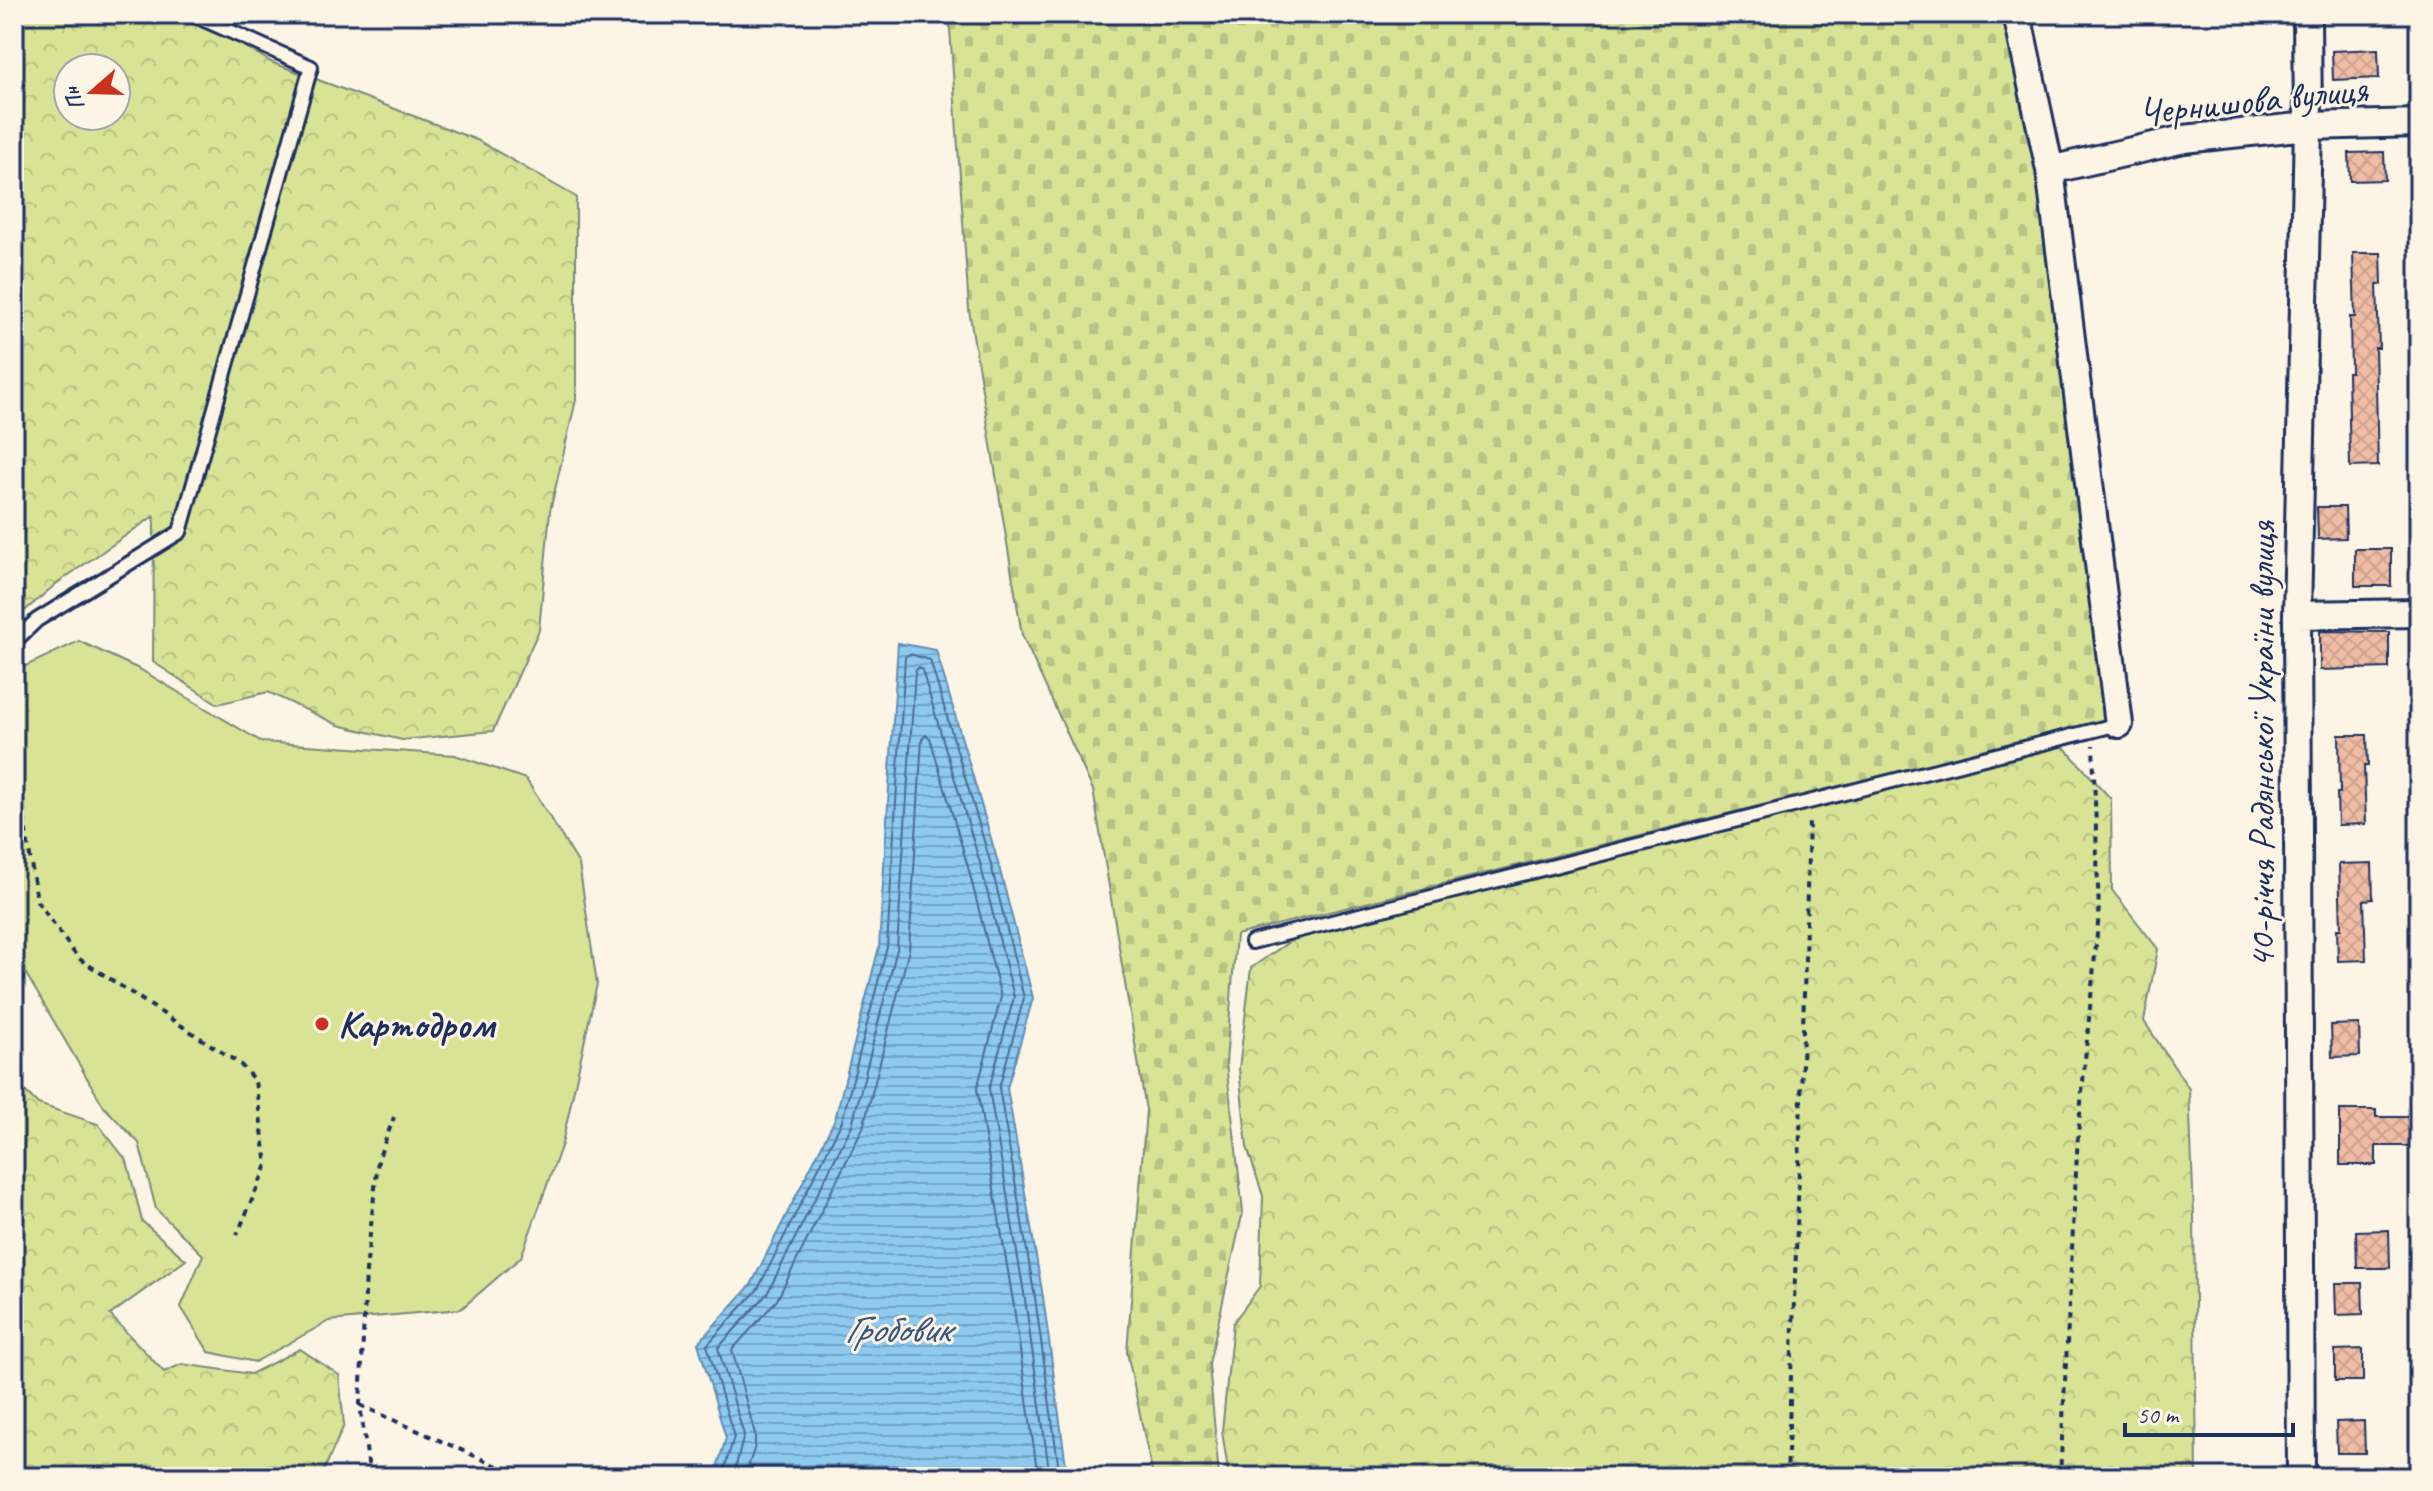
<svg xmlns="http://www.w3.org/2000/svg" width="2433" height="1491" viewBox="0 0 2433 1491" font-family="Caveat,sans-serif">
  <defs>
    <pattern id="forest-crowns" width="20" height="18" patternUnits="userSpaceOnUse" patternTransform="scale(2)"><rect width="20" height="18" fill="#d8e395"/><path d="M2 6a3 3 0 1 1 6 0M12 15a3 3 0 1 1 6 0" fill="none" stroke="#b9c383"/></pattern>
    <pattern id="cemetery-stones" width="16" height="16" patternUnits="userSpaceOnUse" patternTransform="scale(2)"><rect width="16" height="16" fill="#d8e395"/><path d="M2 7V4a2 2 0 0 1 4 0v3zM10 15v-3a2 2 0 0 1 4 0v3z" fill="#b9c383"/></pattern>
    <pattern id="water-rules" width="6" height="5" patternUnits="userSpaceOnUse" patternTransform="scale(2)"><rect width="6" height="5" fill="#8ecaee"/><path d="M0 2.5h6" fill="none" stroke="#73a4c4"/></pattern>
    <pattern id="building-cross-hatch" width="8" height="8" patternUnits="userSpaceOnUse" patternTransform="scale(2)"><rect width="8" height="8" fill="#f0bca3"/><path d="M0 0l8 8M0 8l8-8" fill="none" stroke="#cda28f"/></pattern>
  </defs>
  <rect width="100%" height="100%" fill="#fcf5e5"/>
  <filter id="ink" filterUnits="userSpaceOnUse"><feTurbulence type="fractalNoise" baseFrequency=".0125" numOctaves="2"/><feDisplacementMap in="SourceGraphic" scale="16" xChannelSelector="R" yChannelSelector="G"/><feConvolveMatrix kernelMatrix="1 2 1 2 8 2 1 2 1" color-interpolation-filters="sRGB"/></filter>
  <g filter="url(#ink)">
    <path fill="url(#forest-crowns)" stroke="#7a897a" stroke-width="2" fill-rule="evenodd" d="M14,14H182L222,32L271,62L477,140L576,197V400L550,511L539,630L493,731L402,740L338,725L268,692L218,704L153,662L154,516L56,584L14,620ZM68,68H116V116H68Z
      M2062,745L2111,799L2112,890L2158,949L2144,1021L2189,1089L2194,1216L2197,1477H1229L1222,1431L1233,1323L1260,1286L1263,1196L1247,1147L1239,1069L1251,968L1296,937Z
      M14,1080L38,1104L98,1124L127,1161L142,1221L186,1260L110,1315L164,1372L182,1364L251,1374L300,1349L339,1375L344,1425L321,1477H14Z"/>
    <path fill="url(#cemetery-stones)" stroke="#7a897a" stroke-width="2" d="M949,14H2009L2038,146L2110,719L1236,935L1226,1063L1243,1211L1209,1364L1219,1477H1153L1127,1352L1146,1110L1093,790L1022,635L969,310Z"/>
    <path fill="#d8e395" stroke="#7a897a" stroke-width="2" d="M79,641L141,670L262,742L455,755L526,779L579,864L597,984L562,1144L521,1257L461,1309L329,1321L255,1362L209,1352L181,1307L203,1255L156,1209L139,1143L104,1107L25,972L14,946V675L19,669Z"/>
    <path fill="url(#water-rules)" stroke="#608cb4" stroke-width="2" d="M898,643L936,650L997,859L1033,998L1007,1088L1043,1297L1067,1473L1072,1477H714L726,1438L698,1343L751,1285L835,1119L879,947Z"/>
    <g fill="none" stroke-linecap="round" stroke-linejoin="round">
      <path stroke="#496d98" stroke-width="2" d="M722,1477L734,1437L707,1345L758,1289L842,1121L887,947L905,657L909,654L930,660L990,861L1024,998L999,1088L1035,1298L1060,1477
        M733,1477L744,1435L718,1348L767,1294L852,1125L897,949L915,671L919,667L922,670L980,863L1014,997L989,1089L1025,1299L1050,1477
        M745,1477L755,1446V1434L732,1350L777,1300L863,1128L909,950L922,739L926,735L930,738L968,867L1001,997L977,1089L1013,1301L1038,1477"/>
    </g>
    <path fill="url(#building-cross-hatch)" stroke="#1b2f5e" stroke-width="2" d="M2378,49L2379,78L2333,80L2332,51Z
      M2384,152L2385,180L2350,181L2349,153Z
      M2353,253H2381L2382,284H2377L2379,348H2375L2378,466L2350,467L2348,372H2351L2350,317H2355Z
      M2317,507H2345L2346,538L2318,539Z
      M2355,549H2391V586H2355Z
      M2320,631L2389,632V668L2320,670Z
      M2339,735H2367L2368,766H2364L2366,824L2338,825L2337,793H2340Z
      M2372,863L2373,899L2364,900L2366,960L2338,961L2337,929H2341L2339,864Z
      M2359,1024L2360,1056L2332,1057L2331,1025Z
      M2340,1110H2376V1117H2419V1146H2376V1165H2340Z
      M2389,1230L2390,1268H2357L2356,1231Z
      M2335,1283H2362L2363,1314L2336,1315Z
      M2363,1349V1381H2335V1350Z
      M2364,1421L2365,1453H2337L2336,1422Z"/>
    <g fill="none" stroke-linecap="round" stroke-linejoin="round">
      <g stroke="#1b2f5e" stroke-width="18">
        <path id="lane" d="M14,642L37,620L180,532L311,67L191,14
          M1252,942L2119,724"/>
      </g>
      <g stroke="#1b2f5e" stroke-width="32">
        <path id="street" d="M2017,14L2050,170L2119,724
          M2050,170L2184,139L2308,126L2419,123
          M2297,615L2419,613
          M2301,1477L2297,615L2308,126L2307,14"/>
      </g>
      <path stroke="#1b2f5e" stroke-width="4" stroke-dasharray="6 6" stroke-linecap="butt" d="M18,746L24,819L37,901L78,958L240,1064L255,1081L267,1165L237,1235
        M360,1405L522,1477
        M370,1477L360,1405L366,1271L378,1160L394,1117
        M1787,1477L1798,1202L1809,820
        M2060,1477L2078,1134L2099,913L2093,745"/>
      <use href="#lane" stroke="#fcf5e5" stroke-width="12"/>
      <use href="#street" stroke="#fcf5e5" stroke-width="26"/>
    </g>
  </g>
  <circle fill="#c8321e" stroke="#fcf5e5" stroke-width="3" cx="322" cy="1024" r="8"/>
  <g text-anchor="middle" stroke-width="6" stroke-linejoin="round" paint-order="stroke">
    <g font-size="38" fill="#1b2f5e" stroke="#fcf5e5">
      <text transform="translate(2253 100) rotate(-6)" y="13">Чернишова вулиця</text>
      <text transform="translate(2261 745) rotate(-90)" y="13">40-річчя Радянської України вулиця</text>
    </g>
    <g font-size="38" font-weight="bold" fill="#1b2f5e" stroke="#fcf5e5" text-anchor="start">
      <text x="338" y="1037">Картодром</text>
    </g>
    <g font-size="40" font-style="italic" fill="#385682" stroke="#fcf5e5">
      <text x="897" y="1342">Гробовик</text>
    </g>
  </g>
  <rect width="2433" height="1491" fill="none" stroke="#fcf5e5" stroke-width="48"/>
  <rect x="24" y="24" width="2385" height="1443" fill="none" stroke="#1b2f5e" stroke-width="3" filter="url(#ink)"/>
  <g transform="translate(92 92) rotate(250)"><circle r="38" fill="#fcf5e5" stroke="#a2a6af" stroke-width="2"/>
  <path d="M0-6L14 30L0 20L-14 30Z" fill="#c8321e"/>
  <text y="-12" font-size="22" font-weight="bold" text-anchor="middle" fill="#1b2f5e">Пн</text>
  </g>
  <path d="M2125 1423v12h168v-12" fill="none" stroke="#1b2f5e" stroke-width="4"/>
  <text x="2137" y="1423" font-size="24" fill="#1b2f5e" stroke="#fcf5e5" stroke-width="6" paint-order="stroke">50 m</text>
</svg>
